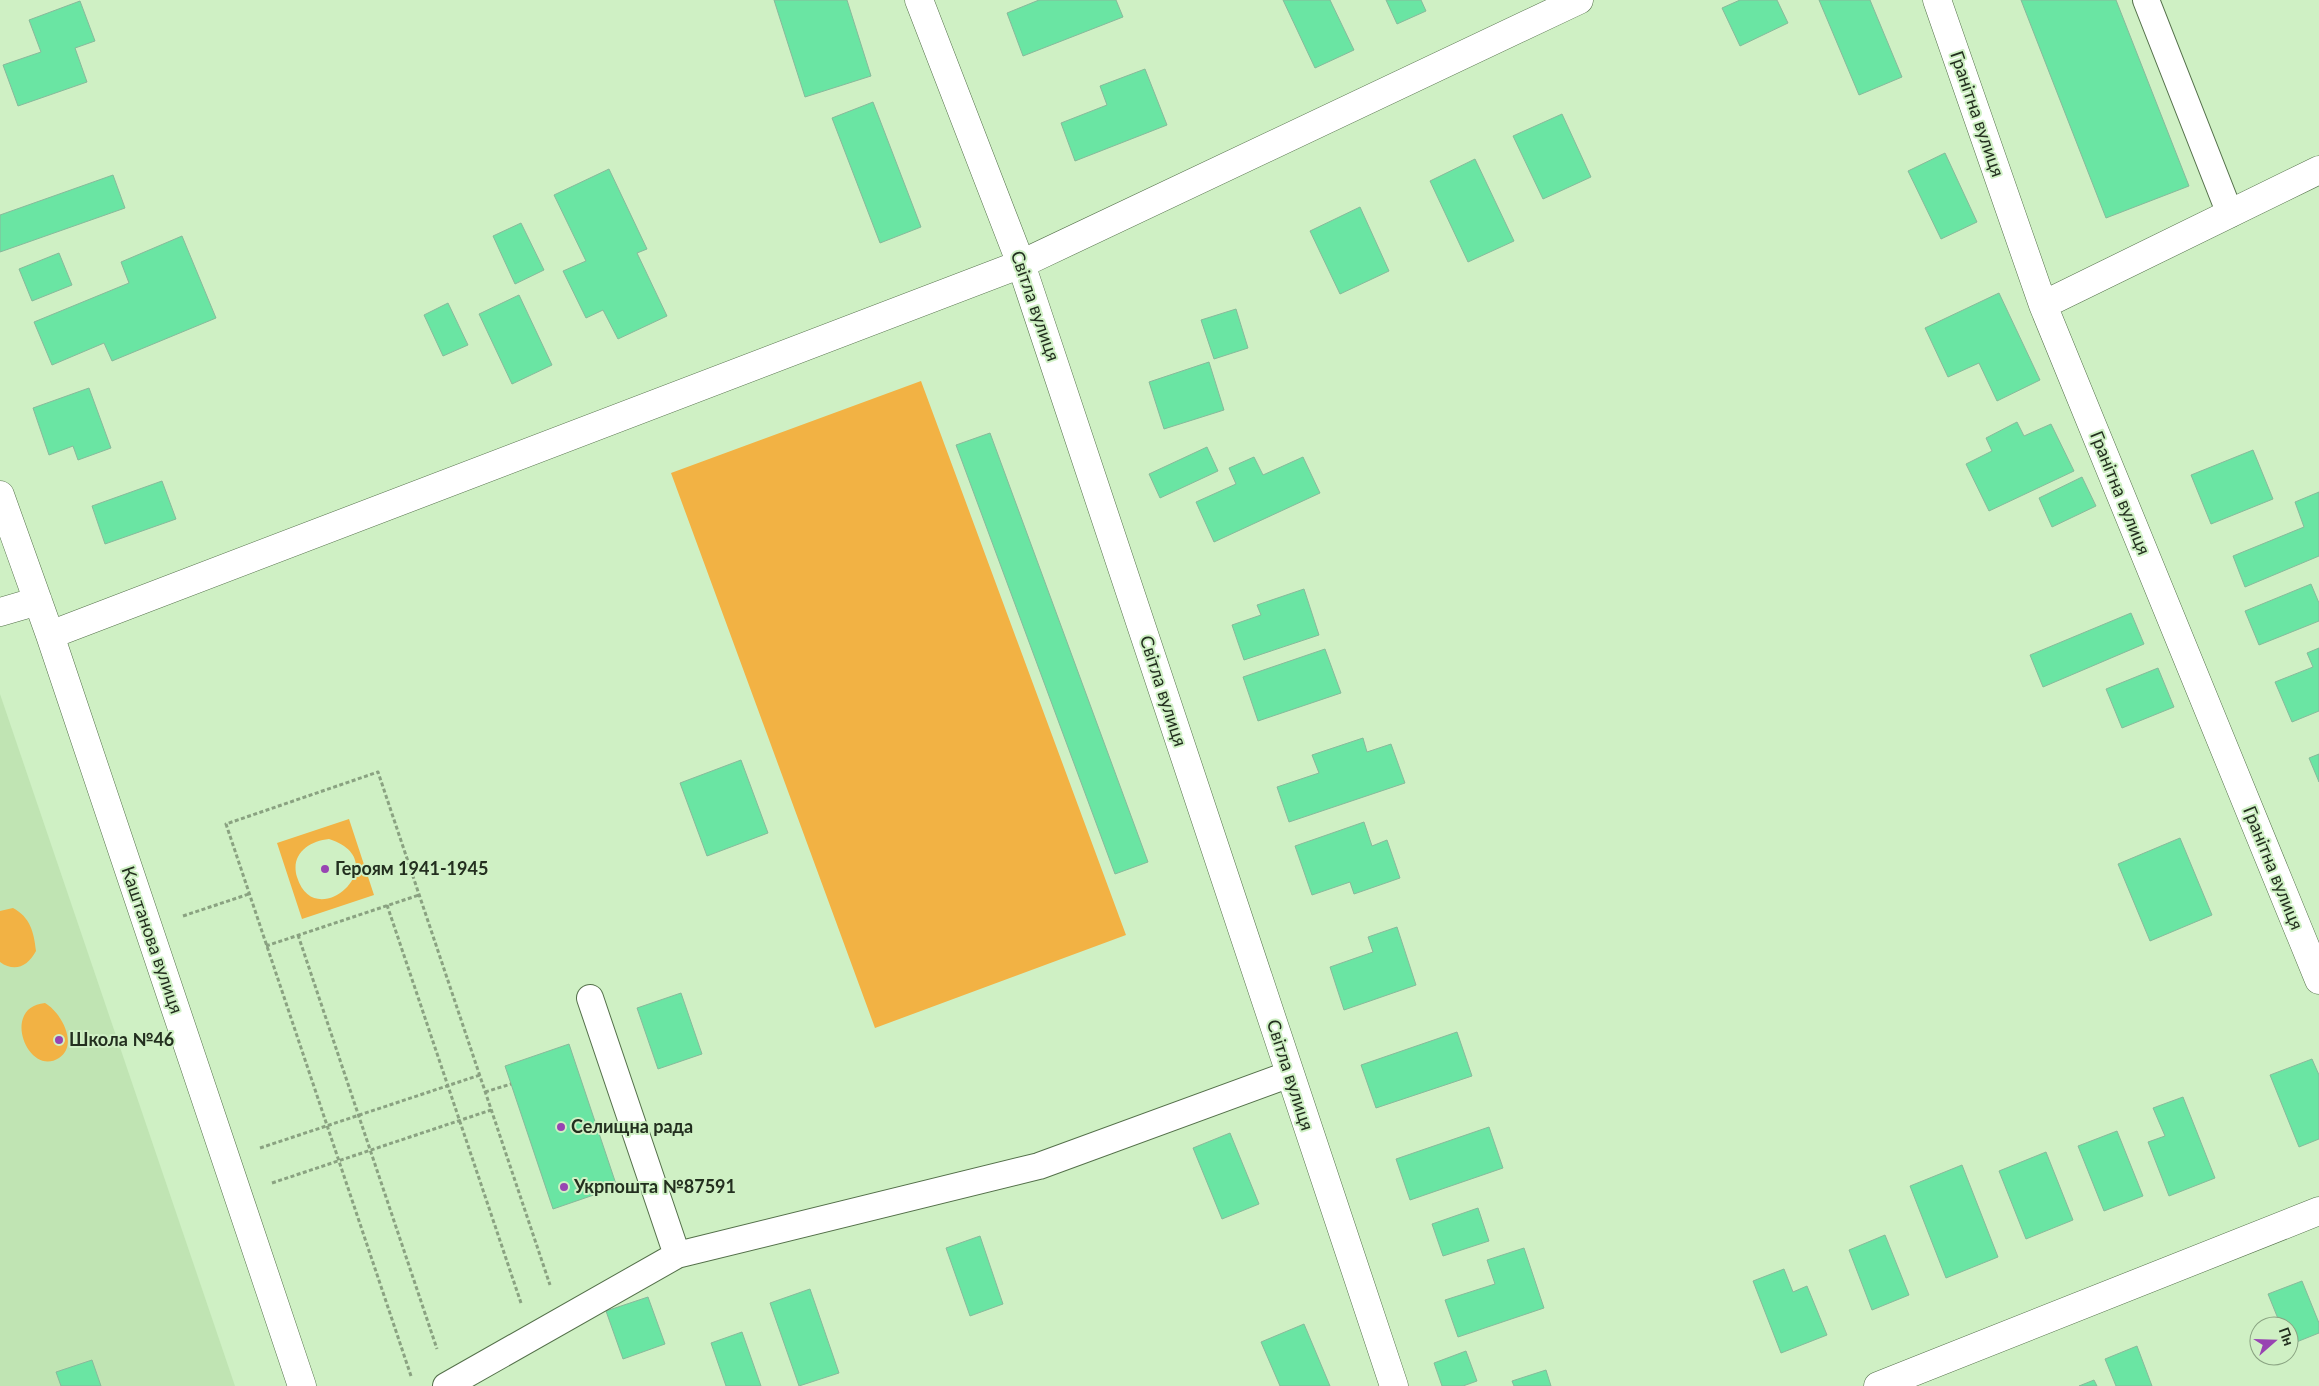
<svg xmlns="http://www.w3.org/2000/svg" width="2319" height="1386" viewBox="0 0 2319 1386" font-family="Lato,sans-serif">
  <rect width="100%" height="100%" fill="#cff0c4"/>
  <path fill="#c0e4b3" d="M0,694L235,1386H0Z"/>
  <path fill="#f2b244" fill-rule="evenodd" d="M921,381L1126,935L875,1028L671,473Z
    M349,819L374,895L302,919L277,843ZM329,839C398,861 315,936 297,877C290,854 309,841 329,839Z
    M13,908C30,917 34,932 36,951C28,966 15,973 0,962V911Z
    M45,1003C61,1012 79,1045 59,1058C28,1078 0,1007 45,1003Z"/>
  <path fill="#6ae5a3" stroke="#88b99b" d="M774,0H847L871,76L805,97Z
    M1039,0H1116L1123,17L1023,56L1007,13Z
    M1283,0H1330L1354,50L1315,68Z
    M1386,0H1421L1426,11L1397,24Z
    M1740,0H1777L1788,23L1740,46L1722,8Z
    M1819,0H1870L1902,77L1859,95Z
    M2021,0H2116L2189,186L2106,218Z
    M80,1L95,41L75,48L87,82L18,106L3,65L41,52L29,20Z
    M1145,69L1167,125L1075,161L1061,123L1107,105L1100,86Z
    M873,102L921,227L880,243L832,118Z
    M1562,114L1591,177L1543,199L1513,136Z
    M1945,153L1977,222L1941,239L1908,171Z
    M1475,159L1514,241L1468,262L1430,181Z
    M609,169L647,249L637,253L667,316L618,339L603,310L586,318L563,271L586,261L554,195Z
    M113,175L125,208L0,252V215Z
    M1360,207L1389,271L1340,294L1310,231Z
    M521,223L544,270L515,284L493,236Z
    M182,236L216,318L112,361L104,343L52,365L34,322L129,283L121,262Z
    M59,253L72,285L32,301L19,269Z
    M1999,293L2040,380L1997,401L1979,363L1948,377L1925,328Z
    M519,295L552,365L512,384L479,314Z
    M448,303L468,345L443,356L424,315Z
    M1236,309L1248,348L1214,359L1201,320Z
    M1209,362L1224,410L1164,429L1149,382Z
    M89,388L111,448L78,460L73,446L49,455L33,408Z
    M2017,422L2024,436L2051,424L2074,471L1989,511L1966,464L1992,451L1986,438Z
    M990,433L1148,862L1115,874L956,445Z
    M1207,447L1218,471L1160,498L1149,474Z
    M2253,450L2273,499L2211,524L2191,475Z
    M1254,457L1263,475L1303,457L1320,493L1214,542L1196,502L1236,484L1229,468Z
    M2082,477L2096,506L2052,527L2039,498Z
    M162,481L176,519L105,544L92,506Z
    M2319,492V556L2245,587L2233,556L2304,527L2295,502Z
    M2311,584L2319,603V621L2259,645L2245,611Z
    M1304,589L1319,635L1244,660L1232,625L1261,615L1257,605Z
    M2131,613L2144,644L2043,687L2030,655Z
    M2319,648V711L2292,722L2275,682L2313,667L2307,653Z
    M1325,649L1341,693L1258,721L1243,677Z
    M2158,668L2174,707L2122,728L2106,689Z
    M1363,738L1367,752L1391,744L1405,783L1289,822L1277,787L1319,773L1312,755Z
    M2319,754V782L2309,758Z
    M741,760L768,833L707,856L680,783Z
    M1364,822L1372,846L1387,840L1400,878L1354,894L1350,882L1312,895L1295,846Z
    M2180,838L2212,915L2150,941L2118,864Z
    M1397,927L1416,985L1344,1010L1330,967L1373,952L1368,937Z
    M681,993L702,1054L658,1069L637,1008Z
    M1457,1032L1472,1076L1376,1108L1361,1065Z
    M569,1044L617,1187L553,1209L505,1066Z
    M2312,1059L2319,1075V1139L2299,1147L2270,1075Z
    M2183,1097L2215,1178L2169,1196L2148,1142L2165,1136L2153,1108Z
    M1489,1127L1503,1168L1410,1200L1396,1159Z
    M2117,1131L2143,1196L2104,1211L2078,1146Z
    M1230,1133L1259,1204L1222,1219L1193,1148Z
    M2046,1152L2073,1220L2026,1239L1999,1171Z
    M1962,1165L1998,1257L1946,1278L1910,1186Z
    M1478,1208L1489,1241L1443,1256L1432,1224Z
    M1885,1235L1909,1295L1872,1310L1849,1250Z
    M980,1236L1003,1304L970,1316L946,1248Z
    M1524,1248L1544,1308L1458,1337L1445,1300L1495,1284L1487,1260Z
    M1784,1269L1793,1292L1807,1286L1827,1335L1781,1353L1753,1281Z
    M2302,1281L2319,1323V1333L2289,1345V1326H2281L2268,1294Z
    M810,1289L839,1373L799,1386L770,1303Z
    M648,1297L665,1344L623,1359L606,1311Z
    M1304,1324L1330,1386H1280L1261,1342Z
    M742,1332L761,1386H726L711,1343Z
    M2137,1346L2152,1386H2116L2105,1359Z
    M1466,1351L1477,1381L1463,1386H1442L1434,1363Z
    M92,1360L101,1386H61L56,1372Z
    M1546,1370L1551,1386H1514L1512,1381Z
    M2094,1380L2097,1386H2079Z"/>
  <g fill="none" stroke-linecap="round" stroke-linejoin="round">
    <g stroke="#54704a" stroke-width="28">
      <path id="lane" d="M2146,0L2230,214
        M590,998L677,1255
        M446,1386L677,1255L1039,1166L1290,1074"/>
    </g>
    <g stroke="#54704a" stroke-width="29">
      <path id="street" d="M919,0L1021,264L1394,1386
        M1937,0L2043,305L2319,980
        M2043,305L2319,170
        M0,495L50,635L302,1386
        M0,612L38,601
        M50,635L1021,264L1579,0"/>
    </g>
    <g stroke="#54704a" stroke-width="29">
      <path id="secondary" d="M1878,1386L2319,1211"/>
    </g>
    <path stroke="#8aa281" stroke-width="3" stroke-dasharray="4 2.5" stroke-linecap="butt" d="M387,905L521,1303
      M183,916L249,894
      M298,935L437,1349
      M266,946L419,895
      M485,1092L511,1084
      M260,1148L480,1075
      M272,1183L491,1110
      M411,1376L226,824L378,772L550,1285"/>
    <use href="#lane" stroke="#fff" stroke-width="26"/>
    <use href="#street" stroke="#fff" stroke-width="28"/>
    <use href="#secondary" stroke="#fff" stroke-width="28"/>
  </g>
  <g fill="#9844b2" stroke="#cff0c4" stroke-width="2">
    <circle cx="325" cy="869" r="5"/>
    <circle cx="59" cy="1040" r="5"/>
    <circle cx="561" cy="1127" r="5"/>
    <circle cx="564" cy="1187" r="5"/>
  </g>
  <g text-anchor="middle" stroke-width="4" stroke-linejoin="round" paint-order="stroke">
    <g font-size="18" fill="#232f1f" stroke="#cff0c4">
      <text transform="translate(1977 114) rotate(71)" y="6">Гранітна вулиця</text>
      <text transform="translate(1035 306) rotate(71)" y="6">Світла вулиця</text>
      <text transform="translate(2120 493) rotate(68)" y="6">Гранітна вулиця</text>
      <text transform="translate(1163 691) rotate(72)" y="6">Світла вулиця</text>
      <text transform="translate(2273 868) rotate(68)" y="6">Гранітна вулиця</text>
      <text transform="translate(152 940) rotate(71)" y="6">Каштанова вулиця</text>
      <text transform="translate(1290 1075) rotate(72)" y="6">Світла вулиця</text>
    </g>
    <g font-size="18" font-weight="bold" fill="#232f1f" stroke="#cff0c4" text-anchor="start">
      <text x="335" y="875">Героям 1941-1945</text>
      <text x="69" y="1046">Школа №46</text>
      <text x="571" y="1133">Селищна рада</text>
      <text x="574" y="1193">Укрпошта №87591</text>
    </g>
  </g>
  <g transform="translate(2274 1341) rotate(70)"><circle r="24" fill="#cff0c4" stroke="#8aa382"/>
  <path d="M0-4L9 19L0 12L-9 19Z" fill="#9844b2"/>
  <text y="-8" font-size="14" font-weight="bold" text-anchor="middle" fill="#232f1f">Пн</text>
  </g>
</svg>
